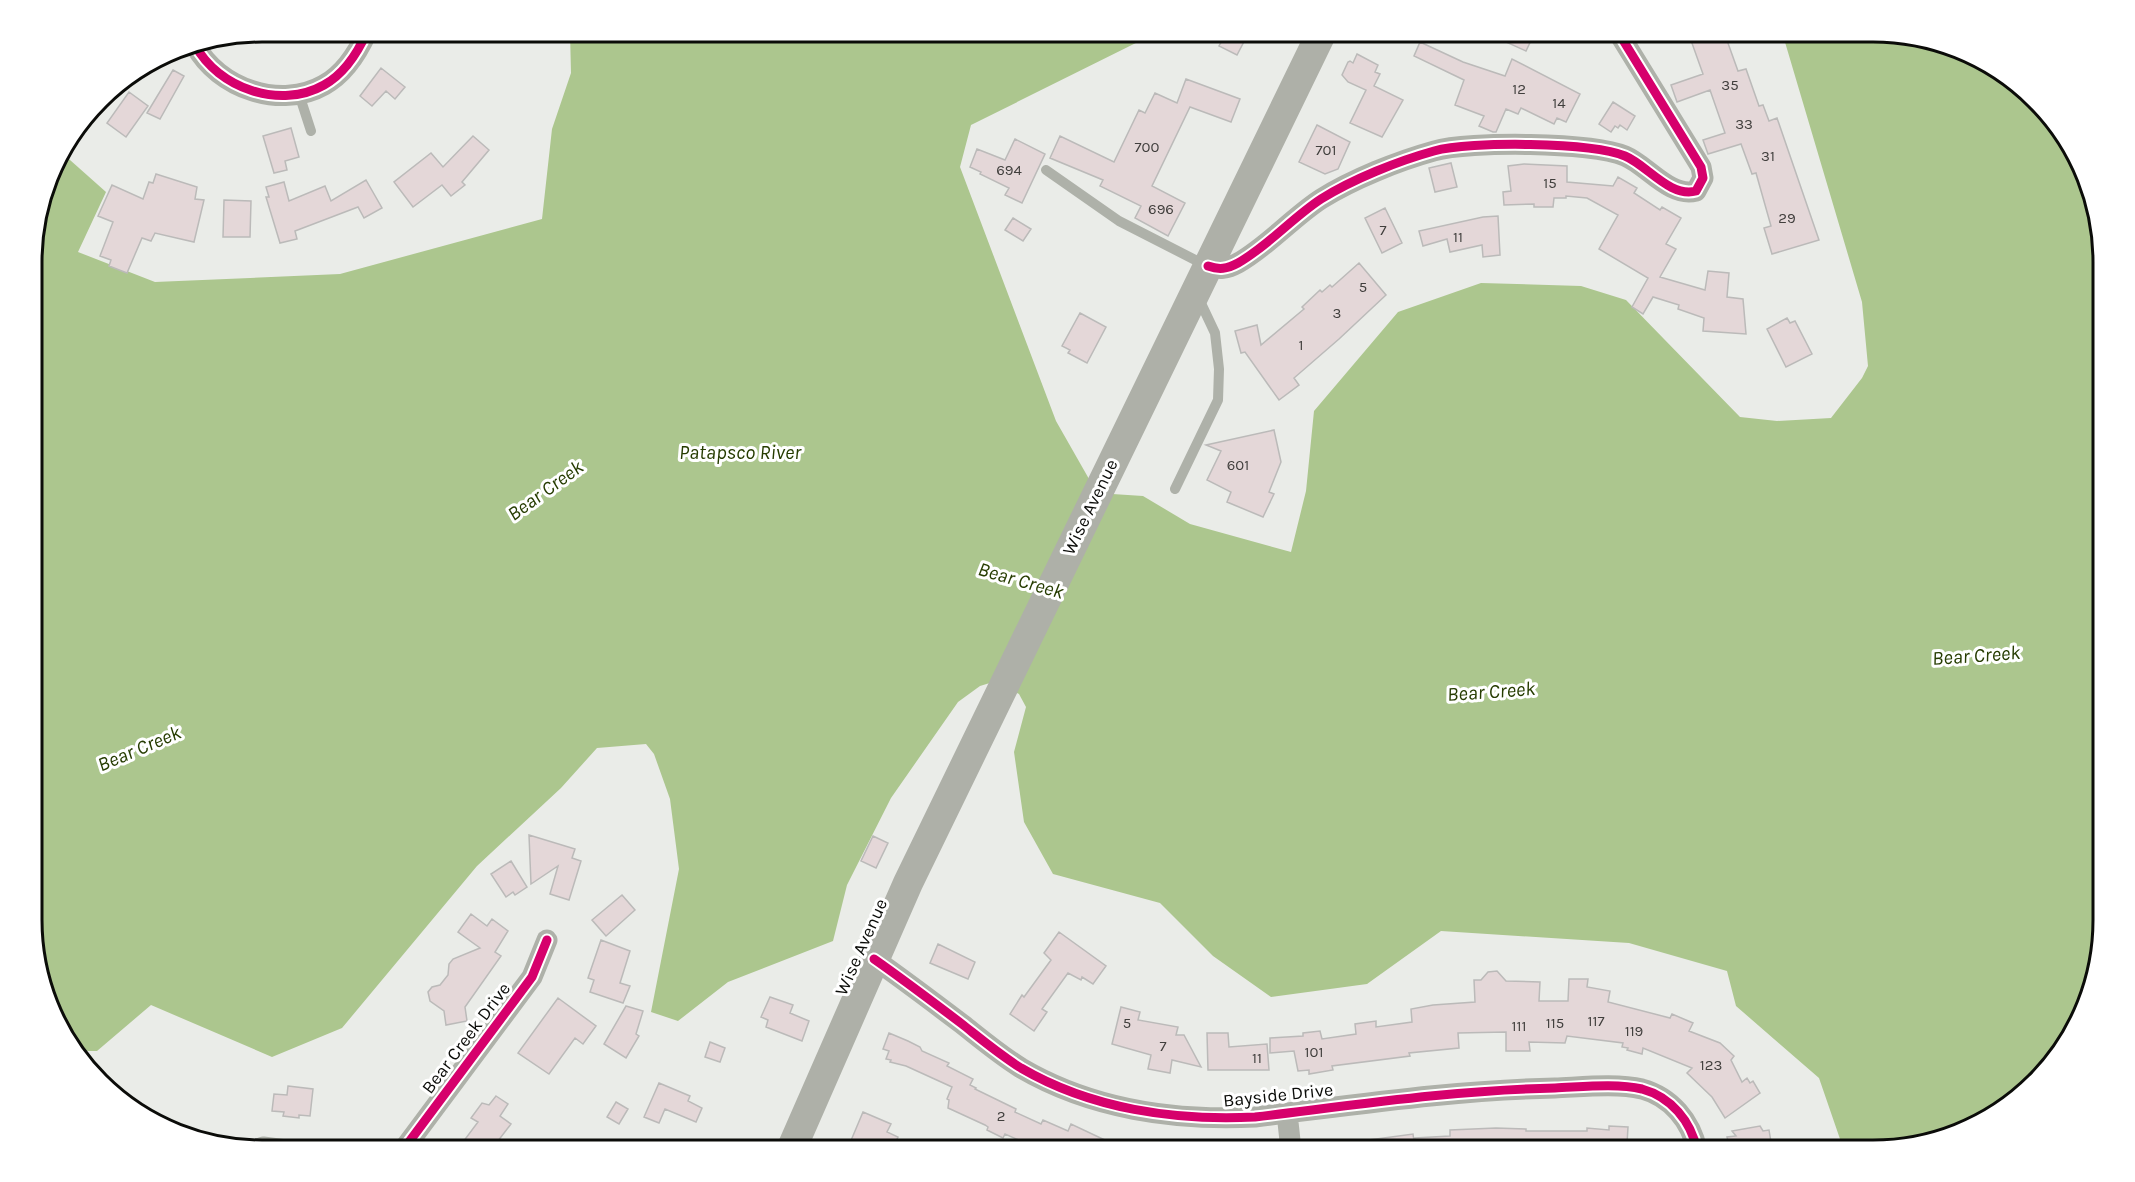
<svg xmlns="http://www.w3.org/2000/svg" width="2135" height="1182" viewBox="0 0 2135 1182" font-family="Karla,sans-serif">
  <rect width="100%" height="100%" fill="#eaece8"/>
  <path fill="#acc68e" d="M570,32H1158L971,125L960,167L1056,421L1097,493L1143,496L1190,524L1291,552L1306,491L1314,411L1398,312L1481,283L1581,286L1626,300L1740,417L1777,421L1831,418L1862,378L1868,366L1862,302L1782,32H1874L1933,39L1988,62L2065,134L2091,188L2103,246V935L2073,1035L2036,1083L1989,1119L1888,1150H1839L1840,1139L1819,1078L1736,1006L1727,971L1629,943L1441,931L1367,984L1271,997L1213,956L1160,903L1053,874L1024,822L1014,752L1026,707L1019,694L993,682L980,686L958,702L891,798L847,885L833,941L728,982L678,1021L651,1012L679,869L670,799L654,754L646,744L597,748L561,788L477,866L342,1028L272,1057L151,1005L97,1051H73L70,1049L33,950V232L55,160L61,152L106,192L78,252L155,282L340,274L542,219L552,129L571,73Z"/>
  <path fill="#e4d7d8" stroke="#bbbab9" stroke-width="1.5" d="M1227,32H1249L1237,55L1219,46Z
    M1484,32H1535L1526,51Z
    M1688,32H1724L1738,71L1746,69L1759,106L1763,105L1769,121L1777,118L1819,240L1772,254L1764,228L1771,226L1756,173L1752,174L1741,144L1708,154L1703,140L1725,133L1710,90L1677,102L1671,85L1703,74Z
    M1420,42L1463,62L1505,76L1512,59L1580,94L1566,122L1557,118L1554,124L1521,108L1518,114L1506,109L1496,132H1493L1479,126L1484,116L1455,105L1464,80L1414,56Z
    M1357,54L1378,65L1375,72L1380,74L1374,86L1403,100L1382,137L1350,123L1366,90L1348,82L1342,75L1348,62L1350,61L1353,63Z
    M381,68L405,87L395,99L386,91L372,106L360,96Z
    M173,70L184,76L160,119L147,113Z
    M1186,79L1240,99L1231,122L1190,107L1152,186L1185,203L1168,236L1135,218L1141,206L1100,186L1103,180L1050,158L1060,136L1114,162L1139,110L1145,113L1155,93L1177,103Z
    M129,92L148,106L126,137L107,123Z
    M1613,102L1635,116L1627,130L1620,125L1618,128L1615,126L1611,132L1599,124Z
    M1317,125L1350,142L1338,169L1325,174L1299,162Z
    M291,128L299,157L285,161L287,170L274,173L263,136Z
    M473,136L489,150L462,182L465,185L451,196L442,185L413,207L394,182L431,153L443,167Z
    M1015,139L1045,154L1022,203L1005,195L1009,188L980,174L981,172L970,167L977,149L1005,160Z
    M1451,163L1457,187L1435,192L1429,168Z
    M1524,164L1567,166V182L1613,186L1618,177L1637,188L1634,193L1660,210L1662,207L1681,218L1666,244L1676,249L1660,277L1705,290L1708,271L1729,273L1727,297L1743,299L1746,334L1703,331L1704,318L1678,309L1679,305L1653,297L1643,314L1632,307L1648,278L1599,249L1618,215L1587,198L1566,196V198H1554L1553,207H1534V204L1504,205L1503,192L1511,191L1508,166Z
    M156,174L197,187L195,199L204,200L194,242L155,233L151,241L142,238L127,273L109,266L111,260L100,256L113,222L98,216L112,185L143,199L149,182L153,183Z
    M366,180L382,208L364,218L358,207L295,231L297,239L280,243L266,197H269L266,187L284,182L289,201L325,186L331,201Z
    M224,200L251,201L250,237H223Z
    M1385,208L1402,243L1382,253L1365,218Z
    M1498,216L1500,255L1483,257L1482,245L1450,252L1447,239L1423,246L1419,231L1483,217Z
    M1013,218L1031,229L1023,241L1005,230Z
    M1359,263L1386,295L1339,339L1294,378L1299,385L1279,400L1245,352L1241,353L1235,331L1257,325L1261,345L1304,309L1302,307L1320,290L1322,292L1330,285L1332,287Z
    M1080,313L1106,327L1087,363L1068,353L1070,350L1062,346Z
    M1787,318L1790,323L1795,321L1812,354L1786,367L1767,329Z
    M1274,430L1281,462L1269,492L1274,494L1263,517L1227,502L1231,492L1207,480L1221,451L1206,445Z
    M529,835L575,849L572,858L581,861L569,900L550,894L558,866L531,884Z
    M873,836L888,843L876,868L861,861Z
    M511,861L527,887L515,895L513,892L506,897L491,874Z
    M622,895L635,910L606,936L592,920Z
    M471,914L487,926L492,919L508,931L495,952L501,956L465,1007L467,1021L446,1025L444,1011L430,1001L428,992L432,987L440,985L448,975L449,964L453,959L480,948L458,932Z
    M1059,932L1106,966L1093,984L1082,977L1081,980L1068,973L1042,1009L1047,1012L1034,1031L1010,1014L1022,995L1024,997L1051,960L1044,953Z
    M601,940L630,951L620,983L630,986L623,1003L590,992L594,980L588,978Z
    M938,944L975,962L968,979L930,963Z
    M1497,971L1506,981L1540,982L1539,1001H1568L1569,979H1588L1587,987L1610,991L1608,1002L1670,1018L1672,1014L1693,1023L1689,1031L1720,1043L1734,1056L1731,1060L1742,1082L1747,1078L1750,1083L1753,1081L1760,1093L1725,1118L1712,1097L1687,1073L1692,1068L1643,1048L1642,1054L1627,1050L1628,1048L1622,1047L1623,1043L1567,1036L1565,1043L1529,1042L1530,1051H1506V1032L1458,1033L1459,1048L1409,1053L1410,1056L1332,1066L1333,1070L1309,1074V1070L1298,1071L1294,1051L1270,1053V1038L1303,1036V1033L1320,1031L1322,1039L1356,1034L1355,1024L1376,1021V1027L1412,1022L1411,1009L1433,1005L1475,1002L1474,980H1481L1488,972Z
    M770,997L793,1005L790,1013L809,1021L802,1041L766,1027L768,1020L761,1017Z
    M558,998L596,1026L583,1044L575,1038L549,1074L518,1053Z
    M626,1006L643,1011L636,1034L639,1036L626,1058L604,1044Z
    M1121,1007L1140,1012L1138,1020L1178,1027L1176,1035H1184L1201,1067L1172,1060L1170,1073L1148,1069L1151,1055L1112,1044Z
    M889,1033L908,1041L920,1047L922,1051L949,1063L947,1066L973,1079L970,1085L976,1088L975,1089L1016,1109L1015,1112L1041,1124L1043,1120L1068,1131L1071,1124L1126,1150H1030L1032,1146L1005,1134L1003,1138L987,1130L988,1127L985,1125L948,1108L949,1100L947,1099L952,1087L906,1066L890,1062L891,1060L886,1059L889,1051L883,1049Z
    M1207,1033H1228L1229,1047L1267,1044L1269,1070H1208Z
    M710,1042L725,1048L720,1062L705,1057Z
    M659,1083L690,1096L688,1101L702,1108L696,1122L665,1109L659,1123L644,1117Z
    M288,1086L313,1089L310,1116L299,1115V1118L283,1116L284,1112L272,1111L274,1094L287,1095Z
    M496,1096L508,1104L500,1116L511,1124L491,1150H457L478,1122L471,1118L482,1103L489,1105Z
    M616,1102L628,1109L619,1124L607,1117Z
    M863,1112L891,1124L887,1132L898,1137L892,1150H847Z
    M1609,1126L1628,1127L1627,1144H1622L1621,1150H1363L1362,1141L1413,1134L1415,1149V1138L1450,1136V1130L1496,1128L1526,1129V1131H1587V1128L1609,1130Z
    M1760,1126L1763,1131L1769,1130L1772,1148L1757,1150H1730L1727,1137L1736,1136L1732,1131Z"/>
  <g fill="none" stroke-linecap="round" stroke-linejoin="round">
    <path stroke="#aeb1a9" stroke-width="10" d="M299,94L311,131
      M1046,170L1119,221L1207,266
      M1175,489L1218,400L1219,369L1215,333L1198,297"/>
    <path stroke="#aeb1a9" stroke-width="21" d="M195,45C218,88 280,110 324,85C344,74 358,52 367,32
      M1208,266C1219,270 1227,269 1238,263C1268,246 1292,218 1321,199C1353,179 1398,161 1434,151C1470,141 1591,142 1625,156C1647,165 1670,198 1696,191L1703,178L1701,167L1618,32
      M874,959C904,980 933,1002 962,1024C981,1039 1000,1055 1021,1068C1091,1109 1175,1121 1255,1117C1355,1105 1454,1090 1555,1088C1581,1087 1617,1083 1642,1089C1671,1097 1691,1121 1697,1150
      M1287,1113L1291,1150
      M255,1150L263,1147L286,1150
      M403,1150L532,977L547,940"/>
    <path stroke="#aeb0a8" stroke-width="30" d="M791,1150L908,883L1322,32"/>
    <g stroke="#fff" stroke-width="13">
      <path id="cycleway" d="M195,45C218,88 280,110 324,85C344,74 358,52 367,32
        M1208,266C1219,270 1227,269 1238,263C1268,246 1292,218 1321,199C1353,179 1398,161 1434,151C1470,141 1591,142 1625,156C1647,165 1670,198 1696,191L1703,178L1701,167L1618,32
        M874,959C904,980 933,1002 962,1024C981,1039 1000,1055 1021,1068C1091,1109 1175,1121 1255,1117C1355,1105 1454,1090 1555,1088C1581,1087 1617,1083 1642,1089C1671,1097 1691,1121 1697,1150
        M403,1150L532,977L547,940"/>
    </g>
    <use href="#cycleway" stroke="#d6006c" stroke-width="9"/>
  </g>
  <g text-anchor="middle" stroke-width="6" stroke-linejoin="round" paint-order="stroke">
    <g font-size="15" fill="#413f3d">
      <text x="1730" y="90">35</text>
      <text x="1519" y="94">12</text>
      <text x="1559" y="108">14</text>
      <text x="1744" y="129">33</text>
      <text x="1147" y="152">700</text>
      <text x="1326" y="155">701</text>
      <text x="1768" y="161">31</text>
      <text x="1009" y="175">694</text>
      <text x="1550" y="188">15</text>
      <text x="1161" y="214">696</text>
      <text x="1787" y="223">29</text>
      <text x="1383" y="235">7</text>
      <text x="1458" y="242">11</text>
      <text x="1363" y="292">5</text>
      <text x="1337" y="318">3</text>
      <text x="1301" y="350">1</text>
      <text x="1238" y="470">601</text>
      <text x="1596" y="1026">117</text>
      <text x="1127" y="1028">5</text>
      <text x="1555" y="1028">115</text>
      <text x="1519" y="1031">111</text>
      <text x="1634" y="1036">119</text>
      <text x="1163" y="1051">7</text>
      <text x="1314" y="1057">101</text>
      <text x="1257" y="1063">11</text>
      <text x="1711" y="1070">123</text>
      <text x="1001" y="1121">2</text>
    </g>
    <g font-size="18" fill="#0b0c09" stroke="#fff">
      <text transform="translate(1090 507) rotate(-64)" y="6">Wise Avenue</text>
      <text transform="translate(861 947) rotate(-66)" y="6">Wise Avenue</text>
      <text transform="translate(466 1038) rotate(-53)" y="6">Bear Creek Drive</text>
      <text transform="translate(1278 1095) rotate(-6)" y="6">Bayside Drive</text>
    </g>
    <g font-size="20" font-style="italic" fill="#263c01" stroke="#fff">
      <text x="740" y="459">Patapsco River</text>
      <text transform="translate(545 490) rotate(-36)" y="7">Bear Creek</text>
      <text transform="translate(1021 580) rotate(16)" y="7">Bear Creek</text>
      <text transform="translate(1976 655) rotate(-4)" y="7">Bear Creek</text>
      <text transform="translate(1491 691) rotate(-4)" y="7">Bear Creek</text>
      <text transform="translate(139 748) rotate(-23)" y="7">Bear Creek</text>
    </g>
  </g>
  <path d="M0 0H2135V1182H0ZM262 42H1873A220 220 0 0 1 2093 262V920A220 220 0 0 1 1873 1140H262A220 220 0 0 1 42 920V262A220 220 0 0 1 262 42Z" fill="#fff" fill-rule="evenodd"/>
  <path fill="none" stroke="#0b0c09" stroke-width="3" d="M262 42H1873A220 220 0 0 1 2093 262V920A220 220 0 0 1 1873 1140H262A220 220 0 0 1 42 920V262A220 220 0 0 1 262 42Z"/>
</svg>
